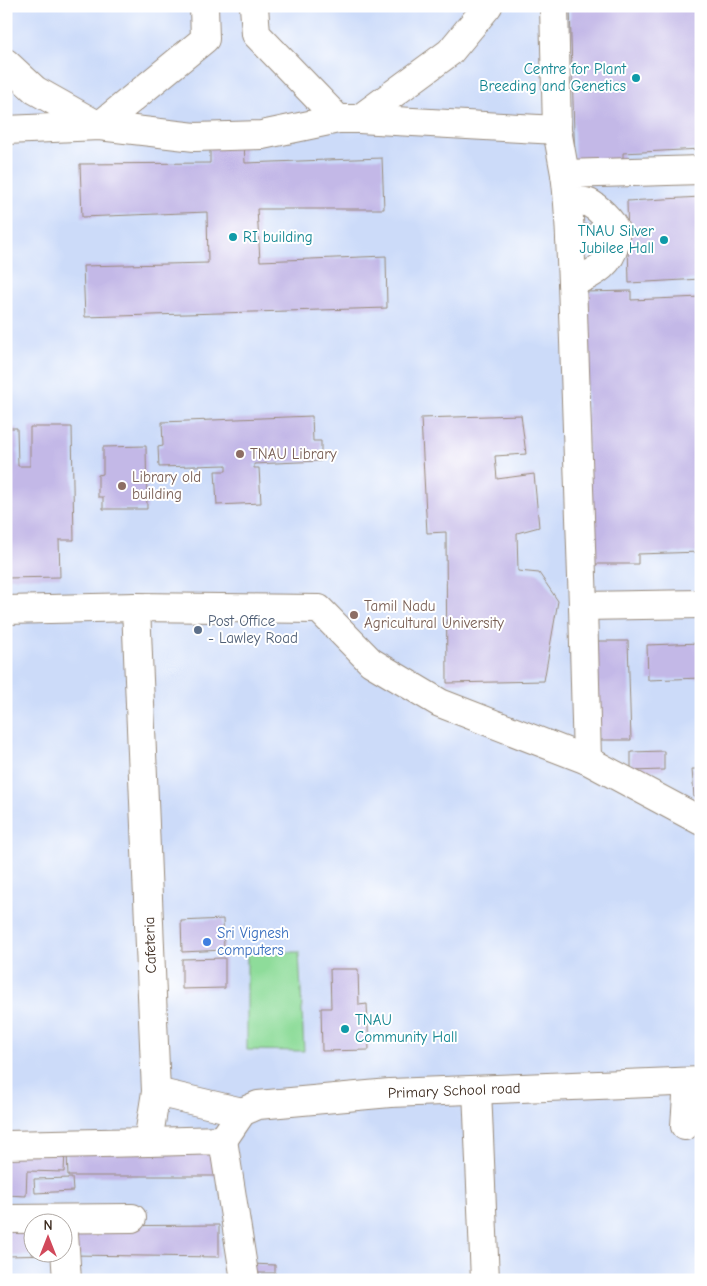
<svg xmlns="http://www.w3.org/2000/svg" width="707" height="1286" viewBox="0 0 707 1286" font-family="'Comic Neue',sans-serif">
  <rect width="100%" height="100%" fill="#fff"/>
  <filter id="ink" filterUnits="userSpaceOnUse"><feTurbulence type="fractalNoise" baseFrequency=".02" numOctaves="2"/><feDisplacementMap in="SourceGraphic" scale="10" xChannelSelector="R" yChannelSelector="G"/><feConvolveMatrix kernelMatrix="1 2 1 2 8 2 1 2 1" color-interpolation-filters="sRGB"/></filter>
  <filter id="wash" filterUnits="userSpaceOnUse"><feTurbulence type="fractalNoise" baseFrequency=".0096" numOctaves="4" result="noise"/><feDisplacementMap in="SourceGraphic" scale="20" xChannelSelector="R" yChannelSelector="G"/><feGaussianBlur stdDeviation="1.12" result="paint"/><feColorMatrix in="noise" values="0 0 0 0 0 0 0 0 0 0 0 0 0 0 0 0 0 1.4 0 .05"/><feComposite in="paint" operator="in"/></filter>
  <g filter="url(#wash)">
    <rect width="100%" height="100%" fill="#f4ebd5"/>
    <path fill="#ccdbf9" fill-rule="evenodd" d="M6,6H701V1280H6ZM32,1224H62V1254H32Z"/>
    <path fill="#8edc9a" stroke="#64835c" d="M299,952L304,1051L247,1050V953Z"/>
    <g id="blocks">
      <path fill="#c3b8e7" d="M570,6H701V149L623,153V164L575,165Z
        M210,142H244L245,163L382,158L384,209H257L260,261L386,256L387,308L85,317L83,266L208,263L207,212L82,217L80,164L210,163Z
        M701,197V279L629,283L627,201Z
        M631,291V300L701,297V552L638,554V564H590L585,292Z
        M521,415L526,454L495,456L497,479L534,474L539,527L517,533L518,571L539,573L558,601L544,681L447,683L446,532L427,533L421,418Z
        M312,416L313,441H321V461L254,464V468H259L261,503L217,505L215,471H226V465L159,467L158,447L163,446L162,422Z
        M30,427H72L74,540H59L60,577L6,578V428H17L18,466H30Z
        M146,446L147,509H103V497H98V475L103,474V447Z
        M596,641H628L631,740H598Z
        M701,643V678L648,680L647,645Z
        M664,751V770L631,771V752Z
        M692,769H701V796L694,797Z
        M223,919L224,950L182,952L181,921Z
        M225,958V988L182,989V959Z
        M330,969H358L359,1005L367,1004L369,1050L322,1051L321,1008H331Z
        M214,1148L217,1176H68L67,1152Z
        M6,1149L65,1151L64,1172L27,1171L26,1196L6,1195Z
        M72,1178L73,1191L35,1193L34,1179Z
        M6,1225H32V1254H58V1255L6,1256Z
        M219,1225V1257L70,1255L68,1226Z
        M252,1264L275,1265V1273H252Z"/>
    </g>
  </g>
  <g filter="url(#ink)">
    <use href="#blocks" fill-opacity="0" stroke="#988a7a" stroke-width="1"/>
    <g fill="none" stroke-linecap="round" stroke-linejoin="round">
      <g stroke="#988a7a" stroke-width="30">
        <g id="minor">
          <path d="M254,6L256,34L338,119H359L450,52L488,6"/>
          <path d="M554,6L557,130L565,174"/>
          <path d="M6,63L35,90L99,126L205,39L204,6"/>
          <path d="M359,119L557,130"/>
          <path d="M6,130L99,126L195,137L262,135L338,119"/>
          <path d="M569,201C576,201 583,200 589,203C597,207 612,221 615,230C615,231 615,236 615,238"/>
          <path d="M570,239L615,238C615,262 593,275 572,282"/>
          <path d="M583,606L701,604"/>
          <path d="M6,610L136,607L319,609L371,662L440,703L587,760L701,821"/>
          <path d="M587,760L583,606L572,282C570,246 570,210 565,174L701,170"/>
          <path d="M477,1090L485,1280"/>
          <path d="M156,1092L242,1112"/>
          <path d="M685,1126L688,1082"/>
          <path id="s1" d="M223,1140L242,1112L258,1105L390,1093L701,1081"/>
          <path d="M148,1142L223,1140L245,1280"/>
          <path d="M6,1145L148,1142L156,1092L136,607"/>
          <path d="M6,1219L132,1218"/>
          <path d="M63,1219L67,1280"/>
        </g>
      </g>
      <use href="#minor" stroke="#fff" stroke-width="28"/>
    </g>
  </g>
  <g fill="#0f9aa8" stroke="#fff" stroke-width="2">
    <circle cx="636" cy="78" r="5"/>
    <circle cx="233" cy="237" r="5"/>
    <circle cx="664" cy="240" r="5"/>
    <circle cx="345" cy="1029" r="5"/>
  </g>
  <g fill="#8d6e63" stroke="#fff" stroke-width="2">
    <circle cx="240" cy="454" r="5"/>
    <circle cx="122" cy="486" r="5"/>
    <circle cx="354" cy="615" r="5"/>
  </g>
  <circle fill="#5c6f8a" stroke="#fff" stroke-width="2" cx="198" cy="630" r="5"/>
  <circle fill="#3f7fe0" stroke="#fff" stroke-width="2" cx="207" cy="942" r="5"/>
  <g text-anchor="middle" stroke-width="4" stroke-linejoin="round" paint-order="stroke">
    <g font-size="15" fill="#0d838f" stroke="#fff" text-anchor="end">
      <text x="626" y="74">Centre for Plant<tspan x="626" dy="17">Breeding and Genetics</tspan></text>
      <text x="654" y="236">TNAU Silver<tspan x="654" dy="17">Jubilee Hall</tspan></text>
      <text x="243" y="242" text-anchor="start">RI building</text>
      <text x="355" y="1025" text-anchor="start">TNAU<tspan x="355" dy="17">Community Hall</tspan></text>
    </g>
    <g font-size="15" fill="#785e54" stroke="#fff" text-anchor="start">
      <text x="250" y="459">TNAU Library</text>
      <text x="132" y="482">Library old<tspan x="132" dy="17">building</tspan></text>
      <text x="364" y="611">Tamil Nadu<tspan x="364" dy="17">Agricultural University</tspan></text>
    </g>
    <g font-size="15" fill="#4e5e75" stroke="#fff" text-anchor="start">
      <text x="208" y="626">Post Office<tspan x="208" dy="17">- Lawley Road</tspan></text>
    </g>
    <g font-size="15" fill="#366cbe" stroke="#fff" text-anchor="start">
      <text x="217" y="938">Sri Vignesh<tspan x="217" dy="17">computers</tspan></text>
    </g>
    <g font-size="15" fill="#3b2a1e" stroke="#fff">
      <text transform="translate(150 945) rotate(-92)" y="5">Cafeteria</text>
      <text dy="5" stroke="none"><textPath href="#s1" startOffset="248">Primary School road</textPath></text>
    </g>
  </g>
  <rect width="707" height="1286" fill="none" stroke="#fff" stroke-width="25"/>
  <g transform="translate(48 1238)"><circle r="24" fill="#ffffff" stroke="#b1aaa5"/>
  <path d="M0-4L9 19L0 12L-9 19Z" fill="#d1495b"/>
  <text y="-8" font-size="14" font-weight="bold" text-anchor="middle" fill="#3b2a1e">N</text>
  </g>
</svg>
